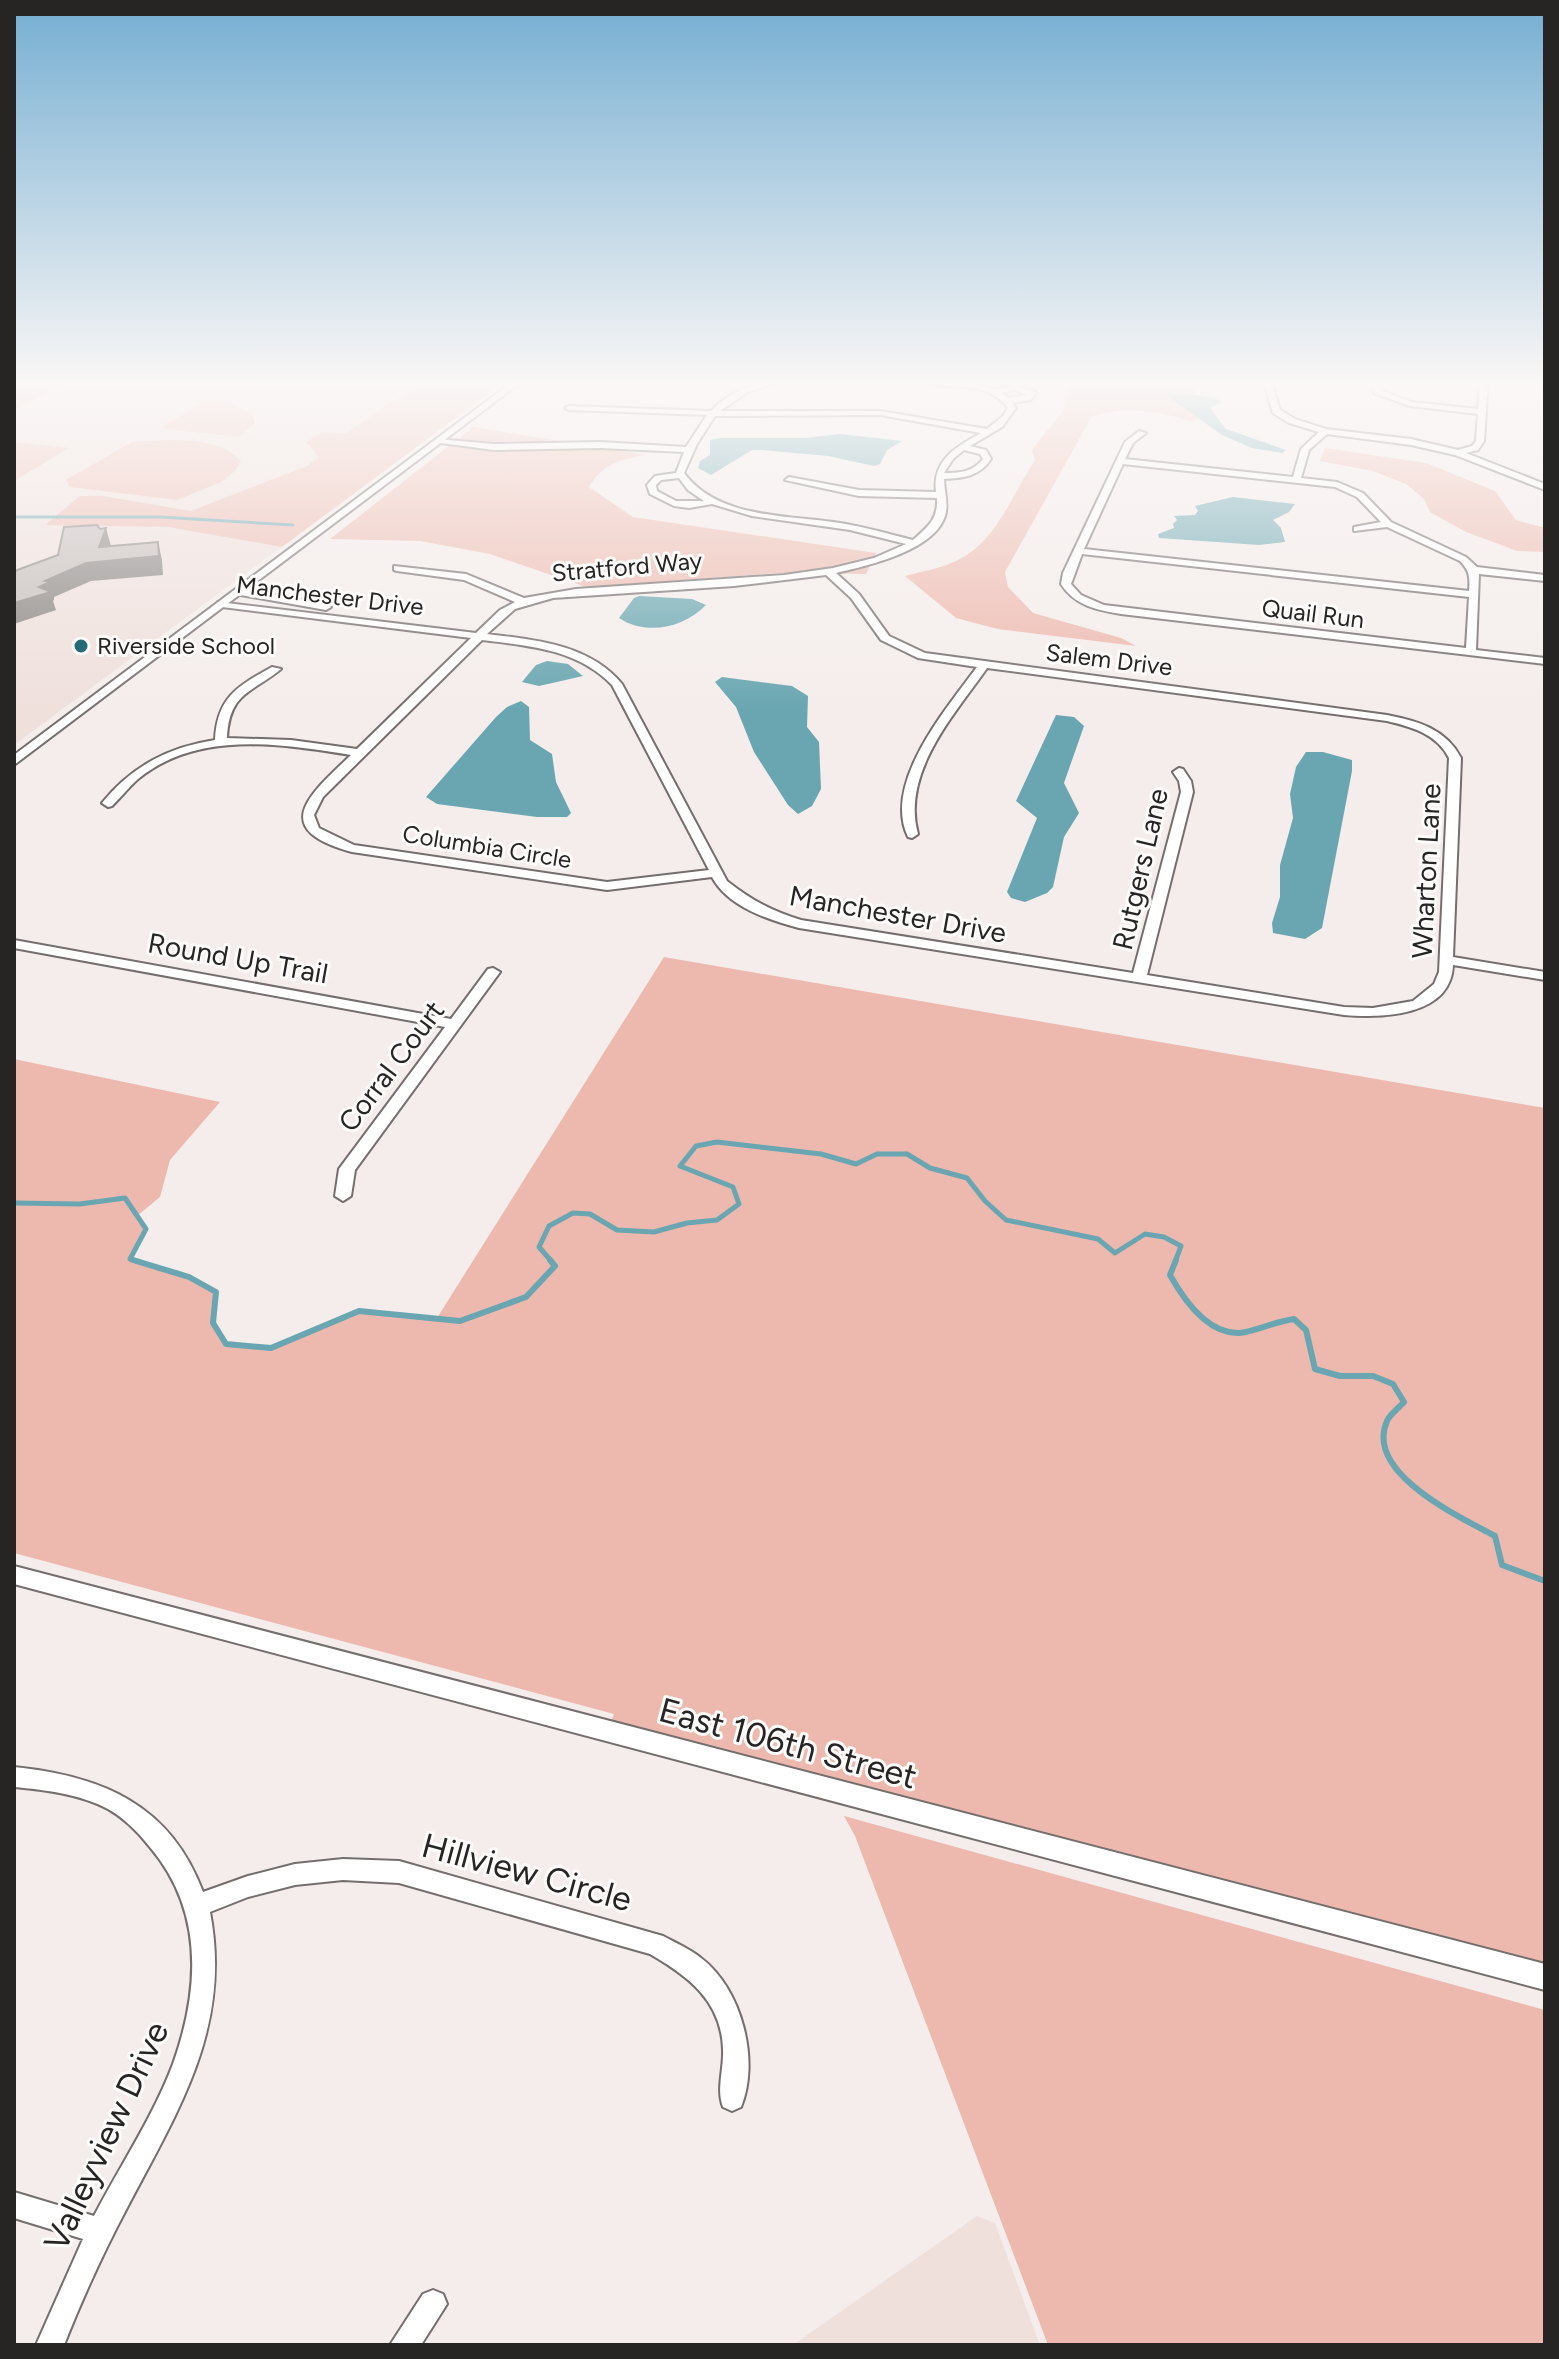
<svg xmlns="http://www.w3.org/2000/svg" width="1559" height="2359" viewBox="0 0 1559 2359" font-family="Figtree,sans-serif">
  <rect width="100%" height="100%" fill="#f4edeb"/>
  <path fill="#efe0dc" d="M71,380H507L14,745V410Z
    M977,2216L995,2223L1040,2345H793Z"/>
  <path fill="#edb9ae" d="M14,380H71L14,410Z
    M423,380H507L282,547L168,527L45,525L80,496H103L191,511L307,466L319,457L306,442L323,432L346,433Z
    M1068,380H1209L1206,386L1195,389L1192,397L1203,415L1193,422C1158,411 1128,405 1092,416L1005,572L1008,587L1033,613L1121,638L1136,646L998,629L956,618L905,576C923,571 944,568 960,559C998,539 1012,494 1035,460L1032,450L1065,408L1071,382Z
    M206,401L232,404L252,414L255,423L239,437L164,429L163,426Z
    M473,427L646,455C622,459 602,464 589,487L633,517L876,553L866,574L779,573L586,587L490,554L420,541L330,539Z
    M14,442L69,448L14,481Z
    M132,442C164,440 217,434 241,461L235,471L221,482L177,500L70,487L66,480Z
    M1325,448L1426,463L1495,491L1516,520L1545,528V552L1517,551L1466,532L1430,512L1424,499L1406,484L1373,471L1320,461Z
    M664,957L1545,1108V1967L611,1722L614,1714L14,1553V1059L220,1102L170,1160L160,1197L137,1216L146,1229L130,1259L189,1277L216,1292L213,1323L226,1344L271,1348L359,1311L437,1318Z
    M844,1816L1545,2010V2345H1048L855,1836Z"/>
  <path fill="#69a6b1" d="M1168,391L1215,398L1222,402L1210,408L1226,429L1286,450L1282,453L1252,448L1222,435L1166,395Z
    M840,434L902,441L887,450L880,464L874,466L828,456L761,450H752L711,475L698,468L700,461L710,455V440L720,438H805Z
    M1233,497L1295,504L1289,512L1273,520L1281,528L1285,542L1259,545L1159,538L1158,534L1174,528L1173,524L1177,520L1174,516L1195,515L1198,511L1195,506Z
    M639,596L692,599L706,605C684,628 646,636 619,618L634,598Z
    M547,661L568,664L583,676L539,686L522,682L536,665Z
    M722,677L792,686L808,696L807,727L819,742L821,789L812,806L798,814L788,805L754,752L736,707L715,682Z
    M521,701L529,707L530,740L552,754L556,782L571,813L567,817H537L437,804L426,797L496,717L507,707Z
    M1056,715L1074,717L1084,726L1064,783L1079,813L1064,837L1053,887L1047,893L1025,902L1011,898L1007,892L1037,818L1016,801Z
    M1306,752H1323L1352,760V771L1322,928L1305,939L1273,933L1272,923L1280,897V865L1293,818L1290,794L1296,767Z"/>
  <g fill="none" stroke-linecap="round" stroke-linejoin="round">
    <path stroke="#69a6b1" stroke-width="3" d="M14,517H160L293,525"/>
    <path stroke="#69a6b1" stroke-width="5" d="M14,1203L80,1204L125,1198L146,1229L130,1259L140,1262
      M552,1262L539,1247L549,1226L573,1213L590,1214L617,1230L654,1232L687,1223L717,1220L739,1204L733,1187L680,1166L696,1146L717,1142L821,1154L856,1164L877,1154H907L930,1168L967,1178L985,1201L1006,1220L1098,1239L1115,1253L1145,1234L1164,1237L1181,1246L1175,1262"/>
    <path stroke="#69a6b1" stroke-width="6" d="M133,1260L189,1277L216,1292L213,1323L226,1344L271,1348L359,1311L460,1321L526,1297L555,1266L550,1260
      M1176,1260L1170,1275C1184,1300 1207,1334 1239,1333C1253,1332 1277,1321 1294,1319L1306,1330L1315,1369L1340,1376H1373L1393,1384L1404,1402C1399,1408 1390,1414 1387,1421C1364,1473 1460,1517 1495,1536L1502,1565L1545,1581"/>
    <g stroke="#746e6d" stroke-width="4">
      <path id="minor" d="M772,380H786L748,392L720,411H880L987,429L1003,416L1008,408C985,376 943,393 913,380L955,381L994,389L1016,386L1036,392L1031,400L1012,403L1016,408L1002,427L970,446L986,450L991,459C980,476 964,478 944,479C944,491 949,504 945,516C934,551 866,566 836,573L859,594L889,636L925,653L1387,715C1418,721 1446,729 1461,758L1453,957L1545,972V980L1453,965C1451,1017 1381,1018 1344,1015L799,928C769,920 728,907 712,877L607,890L352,852C268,829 309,795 351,755C281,744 198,730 138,779C129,787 121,797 112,806L108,807L102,803C132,766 169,747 215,740C217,697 238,686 272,667L281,669C252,693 229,692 227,738L291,740L357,749L471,638L222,607L217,604L218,602L476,633L500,610L515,602L464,580L397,571L394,570V566L466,574L524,598L576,589L784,575L833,568L874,558L906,544L850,530L752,516L712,504L689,508L674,506L650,494L647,485L655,476L676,473L684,452L600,448L494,450L433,442L437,439L494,444L600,442L686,447L707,415L569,410L565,408L569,406L711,411C728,393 749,385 772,380ZM1015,390L1027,395L1009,398L1001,393ZM880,415L981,433C956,447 932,460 936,492L859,490L789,477L785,480L859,496L937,498C938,519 929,526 913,540C889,534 865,527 840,523C788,515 718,519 684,473L697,444L715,416ZM964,450L980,454L983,459C973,472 960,473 944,473L953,459ZM679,478L688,490L704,501H676L657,491L656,485L661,480ZM826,575L851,598L881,640L918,658L977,667C947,708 882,783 908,837L912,838L918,834C901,773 954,715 987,668L1387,721C1412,727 1437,734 1449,758L1439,972L1434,984L1413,1001L1373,1008L1344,1007L1147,975L1193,792L1191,781L1183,769L1179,768L1173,772L1179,781L1181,792L1133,973L801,920C772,911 751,900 727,881L622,684C589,644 535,640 487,634L515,609L553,598L734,586ZM482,640C530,646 577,649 612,685L709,870L607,882L354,845L319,828L314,815L323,797Z
        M1263,380H1271L1280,410L1295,419L1326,429L1411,439L1458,450L1472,446L1476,441L1478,414L1410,406L1374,393L1371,380H1379L1381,390L1411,402L1478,409L1480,380H1488L1484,441L1478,450L1466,453L1545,484V490L1455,455L1411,445L1327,434L1309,450L1301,478L1337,482L1363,493L1391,522L1466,557L1477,567L1545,575V581L1479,574L1476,650L1545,658V664L1121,614C1097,610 1075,606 1061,584L1063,573L1125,442L1139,431L1146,433L1133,443L1125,459L1293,477L1301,449L1319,432L1289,423L1273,413ZM1123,464L1335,487L1357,497L1381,522L1354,527V531L1387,527L1460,561C1470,571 1470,578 1469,591L1084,549ZM1082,554L1469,597L1466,648L1104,605L1081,595L1071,584Z
        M239,589L326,604L331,607L326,610L235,594V590Z
        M14,940L451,1019L488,969L493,968L500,972L355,1170L351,1196L343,1201L335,1196L339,1169L445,1027L14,948Z
        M14,1767C102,1776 170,1804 203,1892L248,1876L295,1864L343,1859L399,1861L663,1936C676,1943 690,1949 701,1958C742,1989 760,2061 741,2107L732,2111L723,2107C716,2089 724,2069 723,2050C722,2001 688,1976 650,1954L399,1883L343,1880L295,1885L248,1897L210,1912C232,2026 179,2109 128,2206C104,2251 83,2297 64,2345H36L83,2239L14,2218V2192L94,2216C120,2166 153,2117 173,2064C200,1988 204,1910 149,1846C138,1832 124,1818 108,1809C80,1794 45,1790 14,1787Z
        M433,2290L443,2294L447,2304L421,2345H390L423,2294Z"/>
    </g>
    <g stroke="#746e6d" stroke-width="4">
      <path id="tertiary" d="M515,380H524L14,765V755Z
        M14,1566L1545,1964V1990L14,1584Z"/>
    </g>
    <use href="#minor" fill="#fff" fill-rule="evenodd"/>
    <use href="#tertiary" fill="#fff" fill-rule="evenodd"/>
  </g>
  <path fill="#888482" d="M106,528L111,546L158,542L162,560L163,575L91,581L54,597V600L53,601L56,610L14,624V603L39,587L45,581L99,547Z"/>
  <path fill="#c3bcba" stroke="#888482" stroke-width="2" d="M97,525L100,529L106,528L99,547L158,542L159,556L86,563L45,581L50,582L39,587L51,592L14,603V573L17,570L58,555L64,527Z"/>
  <linearGradient id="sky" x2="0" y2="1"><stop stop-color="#75aed2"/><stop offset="0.54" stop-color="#faf7f6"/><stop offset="1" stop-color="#faf7f6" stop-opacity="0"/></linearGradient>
  <rect width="1559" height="710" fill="url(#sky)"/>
  <circle fill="#236b77" stroke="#fefbfb" stroke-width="3" cx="81" cy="646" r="8"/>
  <g text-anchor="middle" stroke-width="6" stroke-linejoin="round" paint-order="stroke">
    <g font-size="24" fill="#272424" stroke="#fefbfb">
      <text transform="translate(627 567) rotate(-5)" y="8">Stratford Way</text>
      <text transform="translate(330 596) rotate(7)" y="8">Manchester Drive</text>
      <text transform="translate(1313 614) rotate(7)" y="8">Quail Run</text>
      <text transform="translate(1109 660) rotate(7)" y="8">Salem Drive</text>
      <text transform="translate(487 847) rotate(9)" y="8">Columbia Circle</text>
    </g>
    <g font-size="24" fill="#272424" stroke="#fefbfb" text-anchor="start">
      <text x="97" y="654">Riverside School</text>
    </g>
    <g font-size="28" fill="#272424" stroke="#fefbfb">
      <text transform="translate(1140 869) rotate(-77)" y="10">Rutgers Lane</text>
      <text transform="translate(1426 871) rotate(-87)" y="10">Wharton Lane</text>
      <text transform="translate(898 914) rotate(10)" y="10">Manchester Drive</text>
      <text transform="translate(238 958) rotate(10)" y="10">Round Up Trail</text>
      <text transform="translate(391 1066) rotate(-53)" y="10">Corral Court</text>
    </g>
    <g font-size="34" fill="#272424" stroke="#fefbfb">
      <text transform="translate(788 1743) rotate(15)" y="12">East 106th Street</text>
      <text transform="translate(527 1872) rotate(15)" y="12">Hillview Circle</text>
      <text transform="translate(106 2136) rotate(-65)" y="12">Valleyview Drive</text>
    </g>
  </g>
  <rect width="1559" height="2359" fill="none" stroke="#272424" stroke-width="32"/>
</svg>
